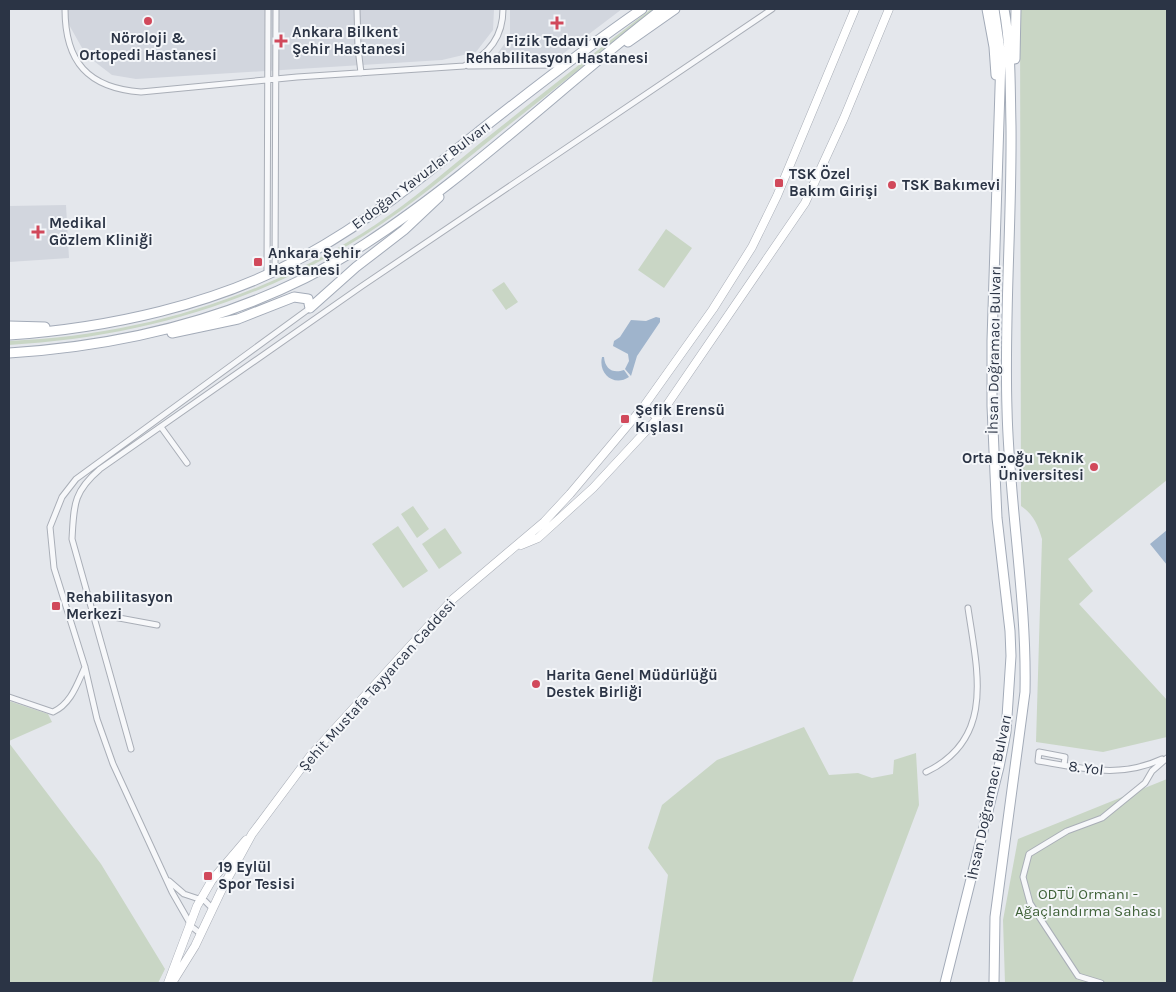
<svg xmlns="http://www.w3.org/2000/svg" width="1176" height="992" viewBox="0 0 1176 992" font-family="Karla,sans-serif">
  <rect width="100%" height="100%" fill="#e4e7ec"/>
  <path fill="#d2d6de" d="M65,9H494L493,30L476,52L442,60L136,79L112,75L86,55L68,23Z
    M510,9H622L556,59L495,57L510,36Z
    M66,205L69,258L9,262V206Z"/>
  <path fill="#c9d6c5" d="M651,9H657C602,51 548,94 494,137C452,171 411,206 365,235C257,303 135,338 9,345V341C139,336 266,297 375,225C411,201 445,172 479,144C536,99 593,53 651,9Z
    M1020,9H1167V480L1068,559L1093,591L1079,604L1167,700V737L1103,752L1036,742L1042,539C1038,525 1033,514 1021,506Z
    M666,229L692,248L664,288L638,270Z
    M504,282L518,302L506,310L492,290Z
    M413,506L429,529L417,538L401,514Z
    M398,526L428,571L403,588L372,544Z
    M445,528L462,553L439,569L422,544Z
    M9,701L48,714L52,722L9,741Z
    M804,727L829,775L858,773L872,778L893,774L894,760L916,753L919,805L852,983H652L668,875L648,848L662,805L717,760Z
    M9,743L101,864L162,964L165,969L158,983H9Z
    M1167,779V983H1005L1003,920L1018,839Z"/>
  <path fill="#9fb4cc" d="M656,317L660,318V322L637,356L631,376L625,369L629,361L628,354L613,346L614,341L620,337L631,320L646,321Z
    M602,357H604C605,369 613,374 624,370L629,377C614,387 598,374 602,357Z
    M1167,530V565L1150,544Z"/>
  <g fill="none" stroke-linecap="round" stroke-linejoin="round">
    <g stroke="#a9aeb7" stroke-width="7">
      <path id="street" d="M65,9C65,62 88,88 141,92L297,77L464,66C489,55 503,36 503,9
        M357,9L358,48L361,73
        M468,66L562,65
        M275,271L276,9
        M267,274L268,9
        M161,427L187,463
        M92,613L157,625
        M9,697L53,712C71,704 77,684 85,667
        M131,749L72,539C74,505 73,492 100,469L362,286L772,9
        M1064,765L1065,757L1039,752L1038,761C1083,768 1119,779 1162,759
        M926,772C996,739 977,670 968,608
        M169,881L184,894L205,901L213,909
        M201,934L192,927L172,892L113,764L97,719L85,667L54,568L50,527L62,497L76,479L310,308
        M1101,983L1078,976L1030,903L1023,877L1029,854L1067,831L1102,818L1145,783L1152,771L1167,758"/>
    </g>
    <g stroke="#a9aeb7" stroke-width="9">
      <path id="secondary" d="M644,406L658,418
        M521,545L538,538L593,488L658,418L805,203L844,118L889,9
        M168,983L197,906L212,880L246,840
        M172,983L195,946L223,887L252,834L311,755L453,599L544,522L570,494L644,406L713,309L752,247L777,196L855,9"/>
    </g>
    <g stroke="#a3abb8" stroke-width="11">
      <path id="primary" d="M987,9L994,47L996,75
        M628,42L675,9
        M1015,59L1016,9
        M9,326L45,327
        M172,333L238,319L294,297L308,299L310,308L356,267L404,230L439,197
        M9,335C109,328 215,305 303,257C368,222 425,175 482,129C534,88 587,47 642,9
        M9,353C134,345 258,313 365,244C471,175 562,86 662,9
        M945,983L999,767L1006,732L1011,656L1010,631L997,518L992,406V341L1001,57L994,9
        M994,983L995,917L1025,692C1027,597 1009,504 1007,409C1004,315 1012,220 1011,126C1010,86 1011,47 1004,9"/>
    </g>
    <use href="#street" stroke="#f7f8fa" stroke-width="5"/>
    <use href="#secondary" stroke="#fff" stroke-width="8"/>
    <use href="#primary" stroke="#fff" stroke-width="9"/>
  </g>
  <g fill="#d1495b" stroke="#f4f6f9" stroke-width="2">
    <circle cx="148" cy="21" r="5"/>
    <path d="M554.5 15.5h5v5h5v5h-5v5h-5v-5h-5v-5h5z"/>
    <path d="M278.5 33.5h5v5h5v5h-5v5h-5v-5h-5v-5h5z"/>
    <rect x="774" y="178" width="10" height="10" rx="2.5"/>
    <circle cx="892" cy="185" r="5"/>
    <path d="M35.5 224.5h5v5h5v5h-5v5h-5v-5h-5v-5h5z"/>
    <rect x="253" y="257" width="10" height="10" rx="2.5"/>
    <rect x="620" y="414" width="10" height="10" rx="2.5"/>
    <circle cx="1094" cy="467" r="5"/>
    <rect x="51" y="601" width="10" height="10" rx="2.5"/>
    <circle cx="536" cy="684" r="5"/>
    <rect x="203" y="871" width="10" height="10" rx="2.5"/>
  </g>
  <g text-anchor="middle" stroke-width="4" stroke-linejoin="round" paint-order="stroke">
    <g font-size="15" font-weight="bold" fill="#2b3445" stroke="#f4f6f9" text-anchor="start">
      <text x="292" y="37">Ankara Bilkent<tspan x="292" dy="17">Şehir Hastanesi</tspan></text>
      <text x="148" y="43" text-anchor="middle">Nöroloji &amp;<tspan x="148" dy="17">Ortopedi Hastanesi</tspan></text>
      <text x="557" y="46" text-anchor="middle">Fizik Tedavi ve<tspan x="557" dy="17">Rehabilitasyon Hastanesi</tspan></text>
      <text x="789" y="179">TSK Özel<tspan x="789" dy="17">Bakım Girişi</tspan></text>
      <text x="902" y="190">TSK Bakımevi</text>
      <text x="49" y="228">Medikal<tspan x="49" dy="17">Gözlem Kliniği</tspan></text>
      <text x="268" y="258">Ankara Şehir<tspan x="268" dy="17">Hastanesi</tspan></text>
      <text x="635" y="415">Şefik Erensü<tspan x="635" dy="17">Kışlası</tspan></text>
      <text x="1084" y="463" text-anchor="end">Orta Doğu Teknik<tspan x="1084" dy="17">Üniversitesi</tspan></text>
      <text x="66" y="602">Rehabilitasyon<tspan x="66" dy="17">Merkezi</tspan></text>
      <text x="546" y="680">Harita Genel Müdürlüğü<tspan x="546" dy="17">Destek Birliği</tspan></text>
      <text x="218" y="872">19 Eylül<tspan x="218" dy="17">Spor Tesisi</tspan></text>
    </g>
    <g font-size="15" fill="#2b3445" stroke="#f4f6f9">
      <text transform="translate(421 175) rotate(-37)" y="5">Erdoğan Yavuzlar Bulvarı</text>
      <text transform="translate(994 350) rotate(-89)" y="5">İhsan Doğramacı Bulvarı</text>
      <text transform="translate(377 685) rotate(-48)" y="5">Şehit Mustafa Tayyarcan Caddesi</text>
      <text transform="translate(1086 768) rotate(7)" y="5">8. Yol</text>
      <text transform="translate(989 797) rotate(-78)" y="5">İhsan Doğramacı Bulvarı</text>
    </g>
    <g font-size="15" fill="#3f6138" stroke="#f4f6f9">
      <text x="1088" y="899">ODTÜ Ormanı -<tspan x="1088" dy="17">Ağaçlandırma Sahası</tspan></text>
    </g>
  </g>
  <rect width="1176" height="992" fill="none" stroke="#2b3445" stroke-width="20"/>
</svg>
